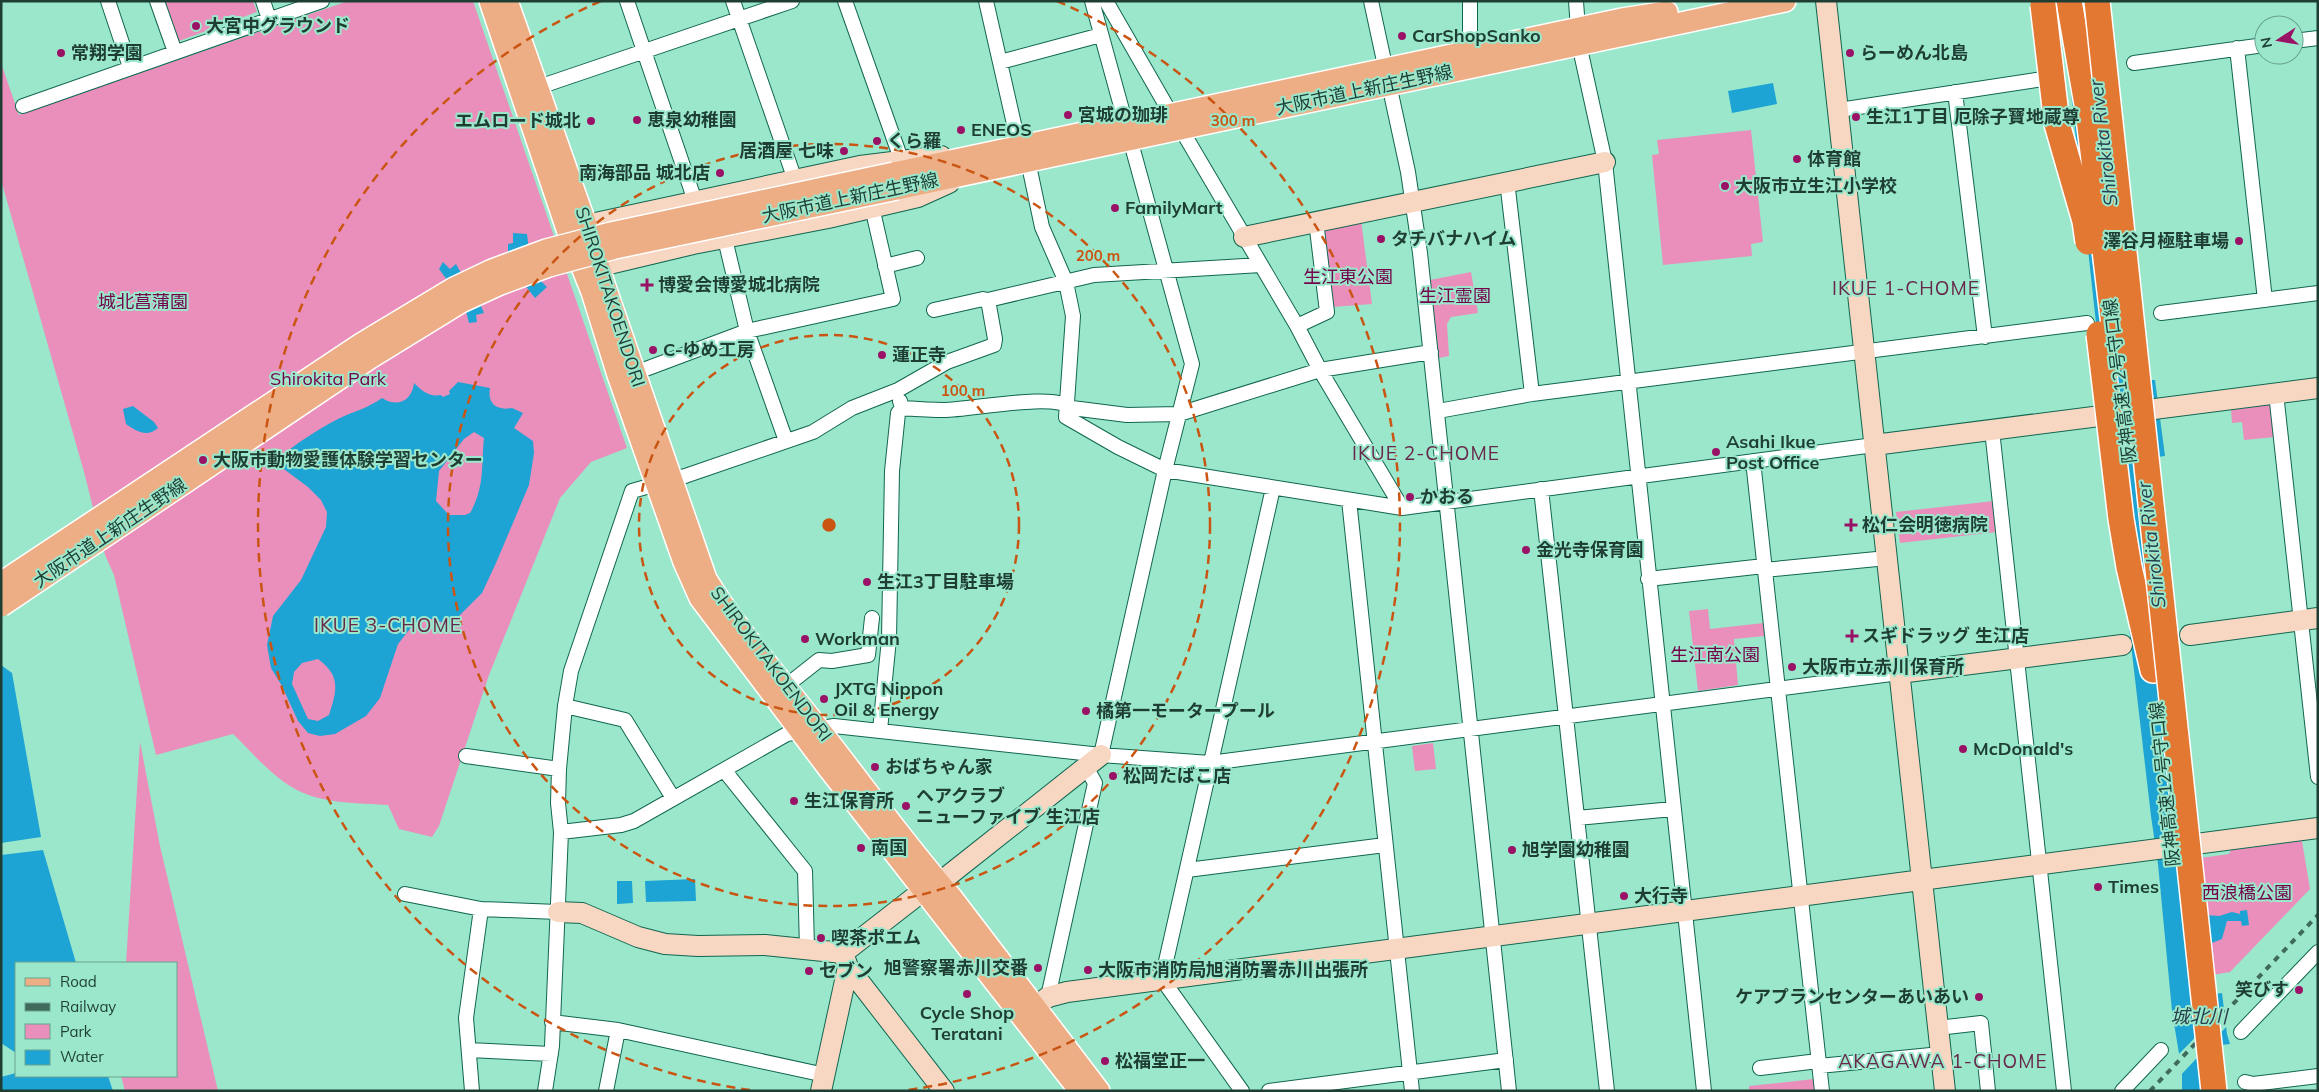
<svg xmlns="http://www.w3.org/2000/svg" width="2319" height="1092" viewBox="0 0 2319 1092" font-family="Mulish,'Noto Sans JP',sans-serif">
  <rect width="100%" height="100%" fill="#9ae7cb"/>
  <path fill="#ea8fbb" d="M165,1H253L257,12L179,41Z
    M348,1H473L627,448L591,462L560,498L489,675L439,826L432,837L399,829L388,805C358,803 324,804 297,790C272,777 253,753 233,734L156,755L114,575L105,555L84,472L1,180V63L19,115Z
    M1751,130L1763,242L1751,244L1752,256L1663,265L1652,155L1659,154L1657,140Z
    M1361,220L1372,304L1332,307L1323,233L1327,227Z
    M1471,272L1478,313L1451,317L1447,324L1449,356L1439,358L1430,280Z
    M2271,404L2275,437L2244,440L2242,422L2232,423L2231,410Z
    M1994,501L1997,532L1900,543L1896,512Z
    M1708,609L1710,629L1764,623L1765,636L1734,639L1738,685L1698,691L1689,611Z
    M140,742L160,846L218,1091H125L121,1076H176V963H126Z
    M1433,743L1436,769L1415,771L1412,746Z
    M2302,841L2310,889L2230,972L2212,975L2200,858L2229,854L2231,850Z
    M1814,1079L1815,1091H1749V1086Z"/>
  <path fill="#1da3d4" fill-rule="evenodd" d="M2061,1H2108L2149,380H2155L2165,456L2157,457L2206,915L2219,916L2232,912L2240,914V911L2247,910L2249,925L2242,926L2241,921H2227L2222,939L2209,944L2214,994L2222,993L2227,1034L2230,1044L2221,1045L2225,1091H2182V1072L2172,1011L2158,864L2151,816L2130,636Z
    M1773,83L1777,104L1732,113L1728,91Z
    M513,233L527,234L530,259L508,257V244L513,243Z
    M443,262L450,269L456,264L461,273L470,269L473,275L455,291L439,269Z
    M540,280L547,287L535,298L524,284Z
    M484,295L488,302L481,306L484,313L476,315L477,322L469,323L466,311Z
    M458,382L490,388C487,404 497,411 512,408L523,413L514,428L533,441L534,453L529,485L496,563L482,593L449,626L435,619H427L413,625L398,644L380,698L366,716L335,734L320,736L308,733L298,721L282,686L271,668L267,645L273,616L301,580L326,527L327,512L321,500L308,487L277,464V460C295,444 318,429 340,418C355,411 368,408 382,398C397,408 412,401 414,383C422,391 429,397 441,395L443,397L450,394L449,391ZM474,432L484,438C481,467 485,487 470,513L465,515H449L436,501L439,471L464,439ZM318,659C341,676 337,690 329,715L318,721L308,719L292,684L294,672L302,663Z
    M133,406L154,422L158,428C147,438 136,431 126,424L123,409Z
    M1,665L12,673L41,837L1,843Z
    M43,850L76,963H16V1053L1,1043V855Z
    M695,879L696,901L646,902L645,881Z
    M617,881H632L633,903L617,904Z
    M16,1073V1076H108L113,1091H1V1077Z"/>
  <path fill="#9ae7cb" d="M2226,1006L2228,1025L2179,1077L2177,1056Z"/>
  <g fill="none" stroke-linecap="round" stroke-linejoin="round">
    <g stroke="#116650" stroke-width="16">
      <path id="street" d="M108,1L130,67
        M157,1L175,52
        M263,1L269,19
        M627,1L695,201
        M733,1L795,180
        M845,1L901,159
        M986,1L1019,146
        M1092,1L1192,364L1165,470L1101,755
        M1106,1L1171,114
        M1371,1L1408,172L1420,253L1509,1091
        M1470,1V51
        M1576,1L1579,44L1605,162L1704,1091
        M2294,41L2318,38
        M2237,48L2265,300
        M1000,62L1101,35
        M2134,63L2264,45
        M530,90L792,1
        M1955,92L1985,337
        M23,106L322,1
        M1839,110L2043,79
        M1181,129L1297,326L1320,370L1402,508
        M1028,161L1042,227L1066,282L1073,316L1066,417L1118,447L1165,470L1402,508L1874,445
        M1507,181L1532,394
        M725,239L747,331L786,441
        M885,266L917,258
        M934,310L983,299L988,300
        M2161,313L2318,293
        M1297,326L1327,312L1316,221
        M635,373L747,331L893,299L872,207
        M2276,393L2318,777
        M902,408C916,409 930,410 944,410C971,410 1054,392 1072,408L1127,415L1179,414L1320,370L1431,352
        M1438,411L1532,394L2087,323
        M1992,430L2064,1091
        M1753,461L1822,1091
        M1541,489L1607,1091
        M1349,500L1412,1091
        M1764,570L1887,558
        M1648,579L1764,566
        M786,686L819,660L832,661L868,655L872,618
        M565,706L625,720L673,798
        M880,730L889,639L892,471L898,413L902,408L900,401
        M466,756L559,769
        M724,770L805,871L807,949
        M1577,818L1673,809
        M561,832L621,825L634,821L787,734L834,726L1101,755L1210,763L1899,673
        M1187,870L1385,845
        M405,894L481,909L558,912
        M1048,997L1095,783L1086,767
        M552,1022L618,1030L825,1075
        M1938,1028L1981,1023L1988,1091
        M2241,1032L2318,952
        M469,1050L551,1054
        M1819,1066L1941,1054
        M1760,1068L1818,1061
        M2245,1082L2253,1084L2318,1076
        M472,1091L466,1018L481,909
        M545,1091L552,1046L561,832L558,803L559,769L565,706L571,671L632,491L685,476L813,432L852,408L898,390L947,362L994,345L995,339L988,300L1094,275L1261,265
        M606,1091L618,1030
        M1242,1091L1162,979L1273,488
        M1269,1091L1506,1060
        M2122,1091L2161,1050"/>
    </g>
    <g stroke="#116650" stroke-width="22">
      <path id="secondary" d="M1826,1L1945,1091
        M570,231L586,225L860,166L941,156
        M1244,237L1605,162
        M584,270L693,244L828,218L918,197L949,183
        M1874,445L2318,388
        M2190,635L2318,618
        M1899,673L2122,645
        M558,912L582,913L638,937L665,944L698,946L765,945L843,953L915,897L939,883L1101,755
        M843,953L848,967L944,1091
        M1022,1017L1048,997L1067,992L2318,828
        M821,1091L848,967"/>
    </g>
    <g stroke="#fff" stroke-width="24">
      <path id="primary" d="M490,1L568,232L592,292L618,375L684,562L700,598L829,769L1080,1091
        M507,1L586,225L605,287L706,579C739,632 780,679 818,728C863,785 904,843 952,898L1099,1091
        M894,173L1622,19L1667,12
        M897,189L1785,1"/>
    </g>
    <g stroke="#fff" stroke-width="28">
      <path id="highway" d="M2069,1L2088,110
        M2129,567L2153,670"/>
    </g>
    <use href="#street" stroke="#fff" stroke-width="14"/>
    <use href="#secondary" stroke="#f7d6c2" stroke-width="20"/>
    <use href="#primary" stroke="#eeae85" stroke-width="21"/>
    <use href="#highway" stroke="#e37833" stroke-width="25"/>
    <path stroke="#3f6a5c" stroke-width="4" stroke-dasharray="6 6" stroke-linecap="butt" d="M2150,1091L2318,915"/>
    <g stroke="#fff" stroke-width="24" stroke-linecap="butt">
      <path id="primary-bridge" d="M1,583L361,344L454,288L492,270L546,250L611,233L894,173
        M1,606L370,358L461,302L498,285L549,266L615,248L897,189"/>
    </g>
    <g stroke="#fff" stroke-width="28" stroke-linecap="butt">
      <path id="highway-bridge" d="M2097,1L2214,1091
        M2043,5L2057,124L2085,221L2088,242
        M2088,110L2118,358
        M2099,334L2121,519L2129,567"/>
    </g>
    <use href="#primary-bridge" stroke="#eeae85" stroke-width="21"/>
    <use href="#highway-bridge" stroke="#e37833" stroke-width="25"/>
  </g>
  <g fill="none" stroke="#ca5512" stroke-width="2.5" stroke-dasharray="9 6">
    <circle cx="829" cy="525" r="190"/>
    <circle cx="829" cy="525" r="381"/>
    <path d="M750 1090A571 571 0 0 1 601 1M1057 1A571 571 0 0 1 908 1090"/>
  </g>
  <g fill="#9a1266" stroke="#9ae7cb" stroke-width="2">
    <circle cx="196" cy="26" r="5"/>
    <circle cx="1402" cy="36" r="5"/>
    <circle cx="61" cy="53" r="5"/>
    <circle cx="1850" cy="53" r="5"/>
    <circle cx="1068" cy="115" r="5"/>
    <circle cx="1856" cy="117" r="5"/>
    <circle cx="637" cy="120" r="5"/>
    <circle cx="591" cy="121" r="5"/>
    <circle cx="961" cy="130" r="5"/>
    <circle cx="877" cy="141" r="5"/>
    <circle cx="844" cy="151" r="5"/>
    <circle cx="1797" cy="159" r="5"/>
    <circle cx="720" cy="173" r="5"/>
    <circle cx="1725" cy="186" r="5"/>
    <circle cx="1115" cy="208" r="5"/>
    <circle cx="1381" cy="239" r="5"/>
    <circle cx="2239" cy="241" r="5"/>
    <path d="M644.5 277.5h5v5h5v5h-5v5h-5v-5h-5v-5h5z"/>
    <circle cx="653" cy="350" r="5"/>
    <circle cx="882" cy="355" r="5"/>
    <circle cx="1716" cy="452" r="5"/>
    <circle cx="203" cy="460" r="5"/>
    <circle cx="1410" cy="497" r="5"/>
    <path d="M1848.5 517.5h5v5h5v5h-5v5h-5v-5h-5v-5h5z"/>
    <circle cx="1526" cy="550" r="5"/>
    <circle cx="867" cy="582" r="5"/>
    <path d="M1849.5 628.5h5v5h5v5h-5v5h-5v-5h-5v-5h5z"/>
    <circle cx="805" cy="639" r="5"/>
    <circle cx="1792" cy="667" r="5"/>
    <circle cx="824" cy="699" r="5"/>
    <circle cx="1086" cy="711" r="5"/>
    <circle cx="1963" cy="749" r="5"/>
    <circle cx="875" cy="767" r="5"/>
    <circle cx="1113" cy="776" r="5"/>
    <circle cx="794" cy="801" r="5"/>
    <circle cx="906" cy="806" r="5"/>
    <circle cx="861" cy="848" r="5"/>
    <circle cx="1512" cy="850" r="5"/>
    <circle cx="2098" cy="887" r="5"/>
    <circle cx="1624" cy="896" r="5"/>
    <circle cx="821" cy="938" r="5"/>
    <circle cx="1038" cy="968" r="5"/>
    <circle cx="1088" cy="970" r="5"/>
    <circle cx="809" cy="971" r="5"/>
    <circle cx="2299" cy="990" r="5"/>
    <circle cx="967" cy="994" r="5"/>
    <circle cx="1979" cy="997" r="5"/>
    <circle cx="1105" cy="1061" r="5"/>
  </g>
  <g text-anchor="middle" stroke-width="4" stroke-linejoin="round" paint-order="stroke">
    <g font-size="18" font-weight="bold" fill="#1e3e34" stroke="#9ae7cb" text-anchor="start">
      <text x="206" y="32">大宮中グラウンド</text>
      <text x="1412" y="42">CarShopSanko</text>
      <text x="71" y="59">常翔学園</text>
      <text x="1860" y="59">らーめん北島</text>
      <text x="1078" y="121">宮城の珈琲</text>
      <text x="1866" y="123">生江1丁目 厄除子寶地蔵尊</text>
      <text x="647" y="126">恵泉幼稚園</text>
      <text x="581" y="127" text-anchor="end">エムロード城北</text>
      <text x="971" y="136">ENEOS</text>
      <text x="887" y="147">くら羅</text>
      <text x="834" y="157" text-anchor="end">居酒屋 七味</text>
      <text x="1807" y="165">体育館</text>
      <text x="710" y="179" text-anchor="end">南海部品 城北店</text>
      <text x="1735" y="192">大阪市立生江小学校</text>
      <text x="1125" y="214">FamilyMart</text>
      <text x="1391" y="245">タチバナハイム</text>
      <text x="2229" y="247" text-anchor="end">澤谷月極駐車場</text>
      <text x="658" y="291">博愛会博愛城北病院</text>
      <text x="663" y="356">C-ゆめ工房</text>
      <text x="892" y="361">蓮正寺</text>
      <text x="1726" y="448">Asahi Ikue<tspan x="1726" dy="21">Post Office</tspan></text>
      <text x="213" y="466">大阪市動物愛護体験学習センター</text>
      <text x="1420" y="503">かおる</text>
      <text x="1862" y="531">松仁会明徳病院</text>
      <text x="1536" y="556">金光寺保育園</text>
      <text x="877" y="588">生江3丁目駐車場</text>
      <text x="1862" y="642">スギドラッグ 生江店</text>
      <text x="815" y="645">Workman</text>
      <text x="1802" y="673">大阪市立赤川保育所</text>
      <text x="834" y="695">JXTG Nippon<tspan x="834" dy="21">Oil &amp; Energy</tspan></text>
      <text x="1096" y="717">橘第一モータープール</text>
      <text x="1973" y="755">McDonald's</text>
      <text x="885" y="773">おばちゃん家</text>
      <text x="1123" y="782">松岡たばこ店</text>
      <text x="916" y="802">ヘアクラブ<tspan x="916" dy="21">ニューファイブ 生江店</tspan></text>
      <text x="804" y="807">生江保育所</text>
      <text x="871" y="854">南国</text>
      <text x="1522" y="856">旭学園幼稚園</text>
      <text x="2108" y="893">Times</text>
      <text x="1634" y="902">大行寺</text>
      <text x="831" y="944">喫茶ポエム</text>
      <text x="1028" y="974" text-anchor="end">旭警察署赤川交番</text>
      <text x="1098" y="976">大阪市消防局旭消防署赤川出張所</text>
      <text x="819" y="977">セブン</text>
      <text x="2289" y="996" text-anchor="end">笑びす</text>
      <text x="1969" y="1003" text-anchor="end">ケアプランセンターあいあい</text>
      <text x="967" y="1019" text-anchor="middle">Cycle Shop<tspan x="967" dy="21">Teratani</tspan></text>
      <text x="1115" y="1067">松福堂正一</text>
    </g>
    <g font-size="18" fill="#1e3e34" stroke="#9ae7cb">
      <text transform="translate(1364 90) rotate(-12)" y="6">大阪市道上新庄生野線</text>
      <text transform="translate(850 198) rotate(-12)" y="6">大阪市道上新庄生野線</text>
      <text transform="translate(610 297) rotate(72)" y="6">SHIROKITAKOENDORI</text>
      <text transform="translate(2120 381) rotate(-97)" y="6">阪神高速12号守口線</text>
      <text transform="translate(110 533) rotate(-34)" y="6">大阪市道上新庄生野線</text>
      <text transform="translate(771 664) rotate(53)" y="6">SHIROKITAKOENDORI</text>
      <text transform="translate(2165 784) rotate(-96)" y="6">阪神高速12号守口線</text>
    </g>
    <g font-size="18" fill="#73024a" stroke="#9ae7cb">
      <text x="1348" y="283">生江東公園</text>
      <text x="1455" y="302">生江霊園</text>
      <text x="143" y="308">城北菖蒲園</text>
      <text x="328" y="385">Shirokita Park</text>
      <text x="1715" y="661">生江南公園</text>
      <text x="2247" y="899">西浪橋公園</text>
    </g>
    <g font-size="19" font-style="italic" fill="#27404d" stroke="#9ae7cb">
      <text transform="translate(2103 143) rotate(-97)" y="7">Shirokita River</text>
      <text transform="translate(2151 545) rotate(-97)" y="7">Shirokita River</text>
      <text x="2199" y="1023">城北川</text>
    </g>
    <g font-size="19" letter-spacing="1" fill="#68284a" stroke="#9ae7cb">
      <text x="1906" y="295">IKUE 1-CHOME</text>
      <text x="1426" y="460">IKUE 2-CHOME</text>
      <text x="388" y="632">IKUE 3-CHOME</text>
      <text x="1943" y="1068">AKAGAWA 1-CHOME</text>
    </g>
  </g>
  <circle cx="829" cy="525" r="8" fill="#ca5512" stroke="#9ae7cb" stroke-width="2.5"/>
  <g font-size="15" text-anchor="middle" font-weight="bold" fill="#ca5512" stroke="#9ae7cb" stroke-width="4" stroke-linejoin="round" paint-order="stroke">
    <text x="1233" y="126">300 m</text>
    <text x="1098" y="261">200 m</text>
    <text x="963" y="396">100 m</text>
  </g>
  <rect width="2319" height="1092" fill="none" stroke="#1e3e34" stroke-width="5"/>
  <rect x="15" y="962" width="162" height="115" fill="#9ae7cb" stroke="#68a38f"/>
  <rect x="25" y="978" width="25" height="8" fill="#eeae85" stroke="#68a38f"/>
  <text x="60" y="987" font-size="15" fill="#1e3e34">Road</text>
  <rect x="25" y="1003" width="25" height="8" fill="#3f6a5c" stroke="#68a38f"/>
  <text x="60" y="1012" font-size="15" fill="#1e3e34">Railway</text>
  <rect x="25" y="1024" width="25" height="15" fill="#ea8fbb" stroke="#68a38f"/>
  <text x="60" y="1037" font-size="15" fill="#1e3e34">Park</text>
  <rect x="25" y="1050" width="25" height="15" fill="#1da3d4" stroke="#68a38f"/>
  <text x="60" y="1062" font-size="15" fill="#1e3e34">Water</text>
  <g transform="translate(2279 40) rotate(258)"><circle r="24" fill="#9ae7cb" stroke="#68a38f"/>
  <path d="M0-4L9 19L0 12L-9 19Z" fill="#9a1266"/>
  <text y="-8" font-size="14" font-weight="bold" text-anchor="middle" fill="#1e3e34">N</text>
  </g>
</svg>
